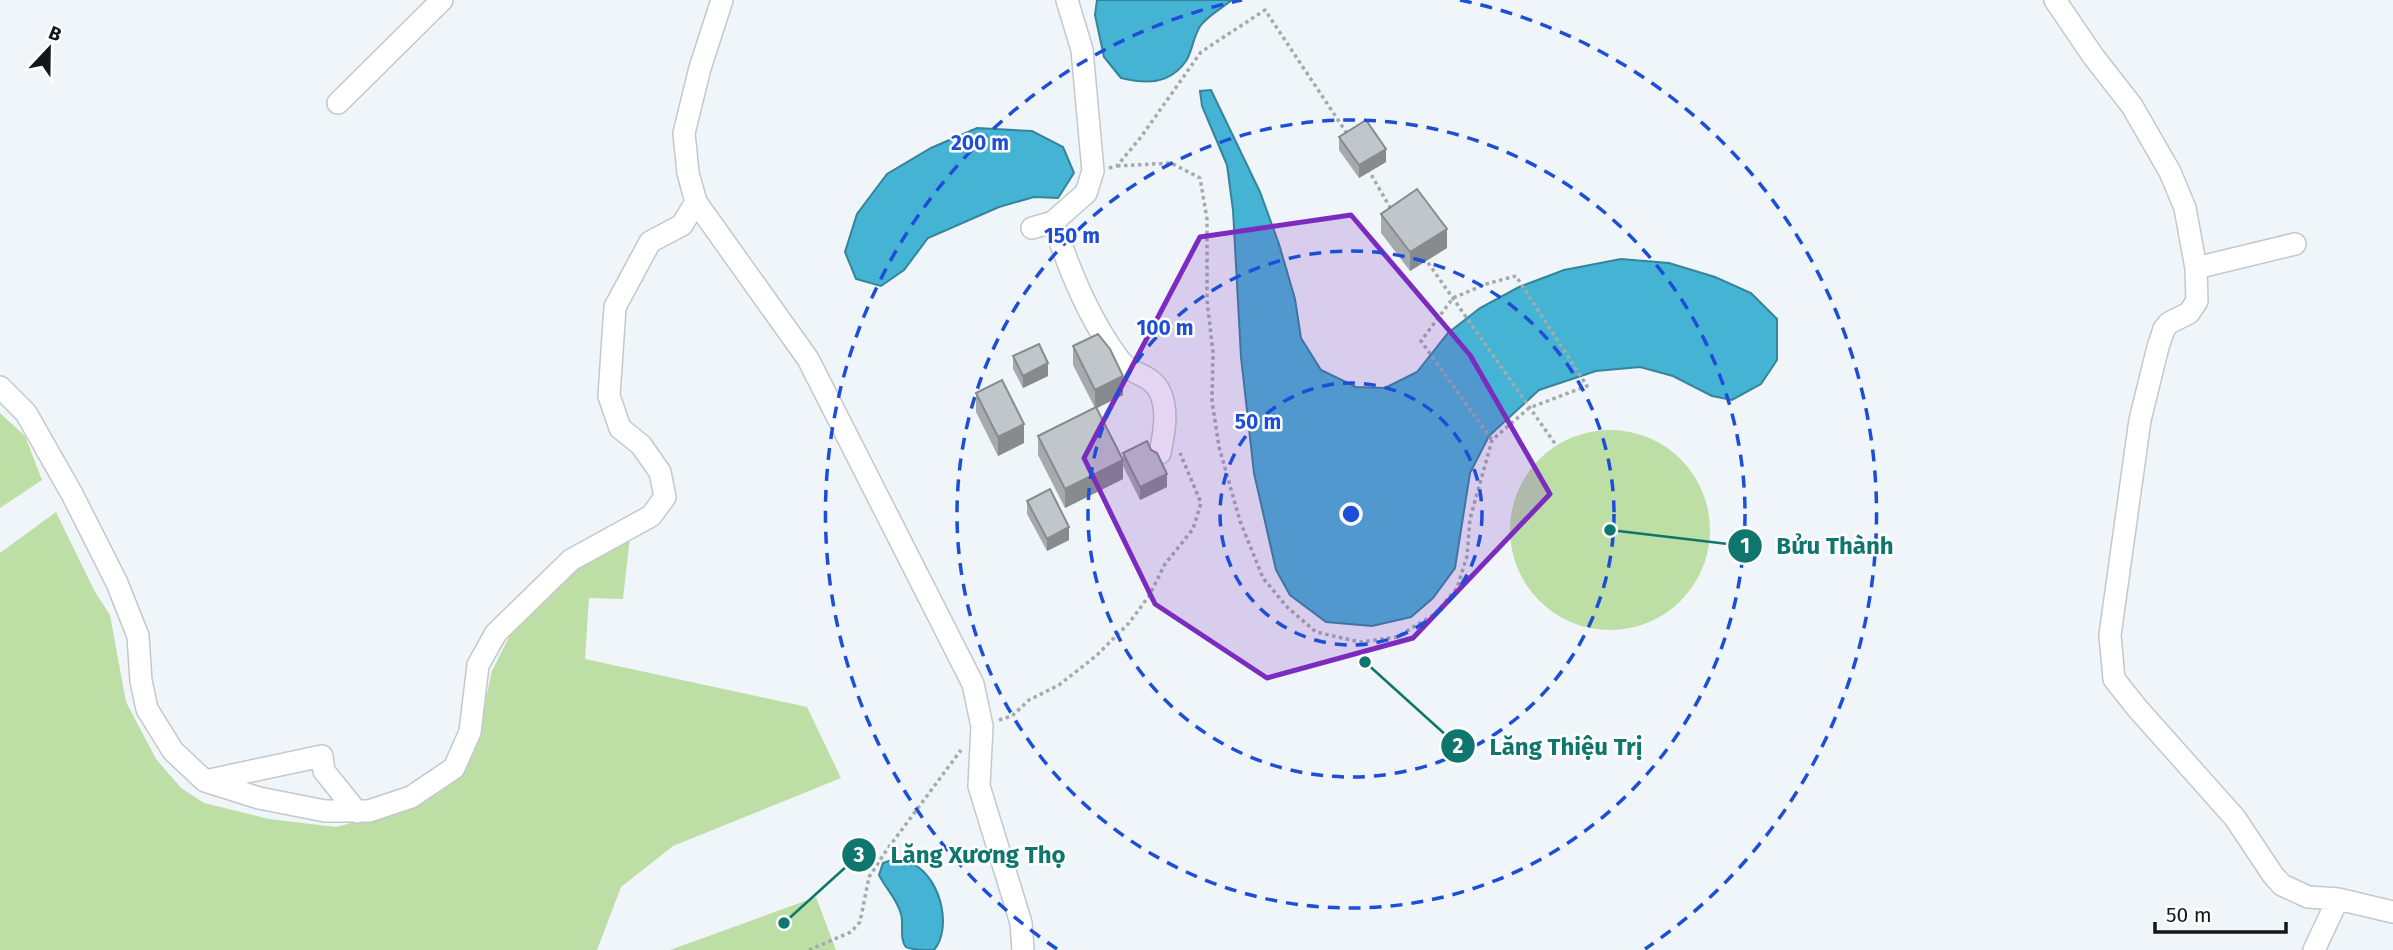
<svg xmlns="http://www.w3.org/2000/svg" width="2393" height="950" viewBox="0 0 2393 950" font-family="'Fira Sans',sans-serif">
  <rect width="100%" height="100%" fill="#eff5f9"/>
  <path fill="#bddea5" d="M0,413L25,436L42,480L0,508Z
    M1510 530a100 100 0 1 1 200 0a100 100 0 1 1-200 0Z
    M56,512L95,592L110,615L126,702L156,759L181,788L204,803L269,819L336,827L390,813L444,784L474,753L492,671L513,629L578,567L630,537L623,599L589,598L585,659L807,707L841,778L673,846L621,887L597,950H0V553Z
    M816,897L836,950H670Z"/>
  <path fill="#45b3d3" stroke="#36849b" stroke-width="2" d="M1097,0H1232C1222,8 1209,15 1201,25C1193,36 1193,50 1186,61C1169,85 1146,84 1121,78L1104,57L1095,15Z
    M1211,90L1260,192L1279,244L1295,299L1301,338L1321,370L1356,387L1385,388L1417,372L1448,333L1480,308L1519,287L1564,270L1621,259L1669,263L1715,277L1751,293L1777,319V360L1761,384L1732,400L1712,396L1673,376L1640,367L1596,371L1539,390L1489,436L1470,473L1455,568L1433,598L1411,617L1372,626L1326,622L1290,595L1276,570L1254,473L1241,357L1233,210L1227,165L1202,106L1200,91Z
    M977,128L1032,131L1063,147L1074,173L1058,198L1034,197L999,207L928,238L904,270L881,286L856,279L845,252L857,214L887,174L931,148Z
    M897,858C904,861 913,863 918,867C941,883 952,928 934,950C927,950 911,950 906,947C899,939 904,924 901,914C897,899 886,889 879,875L883,863Z"/>
  <g fill="none" stroke-linecap="round" stroke-linejoin="round">
    <g stroke="#c3c8cd" stroke-width="24">
      <path id="minor" d="M2055,0L2093,56L2132,106L2170,172L2185,208L2196,268L2197,301L2189,313L2169,323L2164,329L2158,347L2140,420L2110,635L2114,679L2137,708L2235,818L2273,875L2282,885L2308,897L2338,899L2314,950
        M338,103L442,0
        M696,202L808,359L973,684L982,726L979,786L1021,923L1023,950
        M1053,222C1070,271 1089,320 1121,362C1131,374 1150,374 1159,390C1169,409 1164,433 1160,453
        M1032,228L1053,222L1086,193L1093,171L1082,50L1067,0
        M2196,268L2295,244
        M0,387L26,413L72,494L117,583L138,636L141,681L147,709L173,751L205,781L259,798L325,811H369L411,797L454,768L470,732L478,665L496,633L571,560L651,516L665,497L660,472L641,445L620,428L609,396L615,307L650,242L682,225L696,202L688,173L684,133L700,68L722,0
        M205,781L322,756L324,771L357,812
        M2338,899L2393,912"/>
    </g>
    <path stroke="#a5aaad" stroke-width="3.5" stroke-dasharray="3.5 3.5" stroke-linecap="butt" d="M1117,166L1171,163L1200,178L1207,219V301L1213,352L1212,401L1219,447L1240,521L1263,578L1287,607L1316,632L1360,642L1397,637L1435,614L1457,588L1467,556L1470,519L1492,440L1529,408L1587,386L1516,276L1486,284L1453,298L1421,341L1492,440
      M1109,168L1117,166L1141,137L1201,52L1265,10L1348,135
      M1368,169L1392,211
      M1424,257L1556,445
      M999,720L1012,716L1029,700L1059,685L1096,656L1129,623L1149,596L1165,564L1193,529L1201,503L1180,453
      M809,950L851,932L860,922L869,877L886,851L961,750"/>
    <use href="#minor" stroke="#fff" stroke-width="21"/>
  </g>
  <path fill="#a6aaaf" d="M1339,137L1386,162L1359,178L1339,150Z
    M1381,214L1447,248L1410,271L1381,233Z
    M1073,346L1123,395L1097,408L1123,479L1065,508L1038,455V436L1095,408L1073,365Z
    M1013,356L1048,376L1023,388L1013,369Z
    M976,393L1024,443L998,456L976,412Z
    M1123,453L1167,487L1140,500L1123,466Z
    M1027,501L1069,540L1047,551L1027,514Z"/>
  <path fill="#878b8e" d="M1386,149V162L1359,178V165Z
    M1447,229V248L1410,271V252Z
    M1048,363V376L1023,388V376Z
    M1123,376V395L1095,409V390Z
    M1024,424V443L998,456V437Z
    M1123,460V479L1065,508V489Z
    M1167,474V487L1140,500V487Z
    M1069,527V540L1047,551V539Z"/>
  <path fill="#c1c6cb" stroke="#878b8e" stroke-width="2" d="M1366,120L1386,149L1359,165L1339,137Z
    M1417,189L1447,229L1410,252L1381,214Z
    M1098,334L1110,349L1123,376L1095,390L1073,346Z
    M1039,344L1048,363L1023,376L1013,356Z
    M1002,380L1024,424L998,437L976,393Z
    M1096,407L1123,460L1065,489L1038,436Z
    M1147,441L1151,450L1157,453L1167,474L1140,487L1123,453Z
    M1050,489L1069,527L1047,539L1027,501Z"/>
  <path fill="#7b2cbf" fill-opacity="0.2" stroke="#7b2cbf" stroke-width="5" stroke-linejoin="round" d="M1351,215L1470,355L1550,494L1413,638L1267,678L1155,604L1084,458L1200,237Z"/>
  <g fill="none" stroke="#1d4ed8" stroke-width="3.5" stroke-dasharray="12 9">
    <circle cx="1351" cy="514" r="131"/>
    <circle cx="1351" cy="514" r="263"/>
    <circle cx="1351" cy="514" r="394"/>
    <path d="M1057 949A525 525 0 0 1 1242 0M1460 0A525 525 0 0 1 1645 949"/>
  </g>
  <circle cx="1351" cy="514" r="10" fill="#1d4ed8" stroke="#fff" stroke-width="3.5"/>
  <g font-size="21" text-anchor="middle" font-weight="bold" fill="#1d4ed8" stroke="#fff" stroke-width="5" stroke-linejoin="round" paint-order="stroke">
    <text x="980" y="150">200 m</text>
    <text x="1072" y="243">150 m</text>
    <text x="1165" y="335">100 m</text>
    <text x="1258" y="429">50 m</text>
  </g>
  <path fill="none" stroke="#0f766e" stroke-width="2.5" d="M1610 530L1745 546M1365 662L1458 746M784 923L859 855"/>
  <g fill="#0f766e" stroke="#fff" stroke-width="2.5">
    <circle cx="1610" cy="530" r="7"/>
    <circle cx="1365" cy="662" r="7"/>
    <circle cx="784" cy="923" r="7"/>
    <circle cx="1745" cy="546" r="18"/>
    <circle cx="1458" cy="746" r="18"/>
    <circle cx="859" cy="855" r="18"/>
  </g>
  <g font-size="21" text-anchor="middle" font-weight="bold" fill="#fff">
    <text x="1745" y="553">1</text>
    <text x="1458" y="753">2</text>
    <text x="859" y="862">3</text>
  </g>
  <g font-size="24" text-anchor="middle" font-weight="bold" fill="#0f766e" stroke="#fff" stroke-width="5" stroke-linejoin="round" paint-order="stroke">
    <text x="1835" y="554">Bửu Thành</text>
    <text x="1566" y="755">Lăng Thiệu Trị</text>
    <text x="978" y="863">Lăng Xương Thọ</text>
  </g>
  <g transform="translate(49 49) rotate(22)" stroke="#ffffff" stroke-width="5" paint-order="stroke">
  <path d="M0-5L12 26L0 18L-12 26Z" fill="#141618"/>
  <text y="-10" font-size="19" font-weight="bold" text-anchor="middle" fill="#141618">B</text>
  </g>
  <path d="M2155 922v10h131v-10" fill="none" stroke="#141618" stroke-width="3.5"/>
  <text x="2166" y="922" font-size="21" fill="#141618" stroke="#ffffff" stroke-width="5" paint-order="stroke">50 m</text>
</svg>
